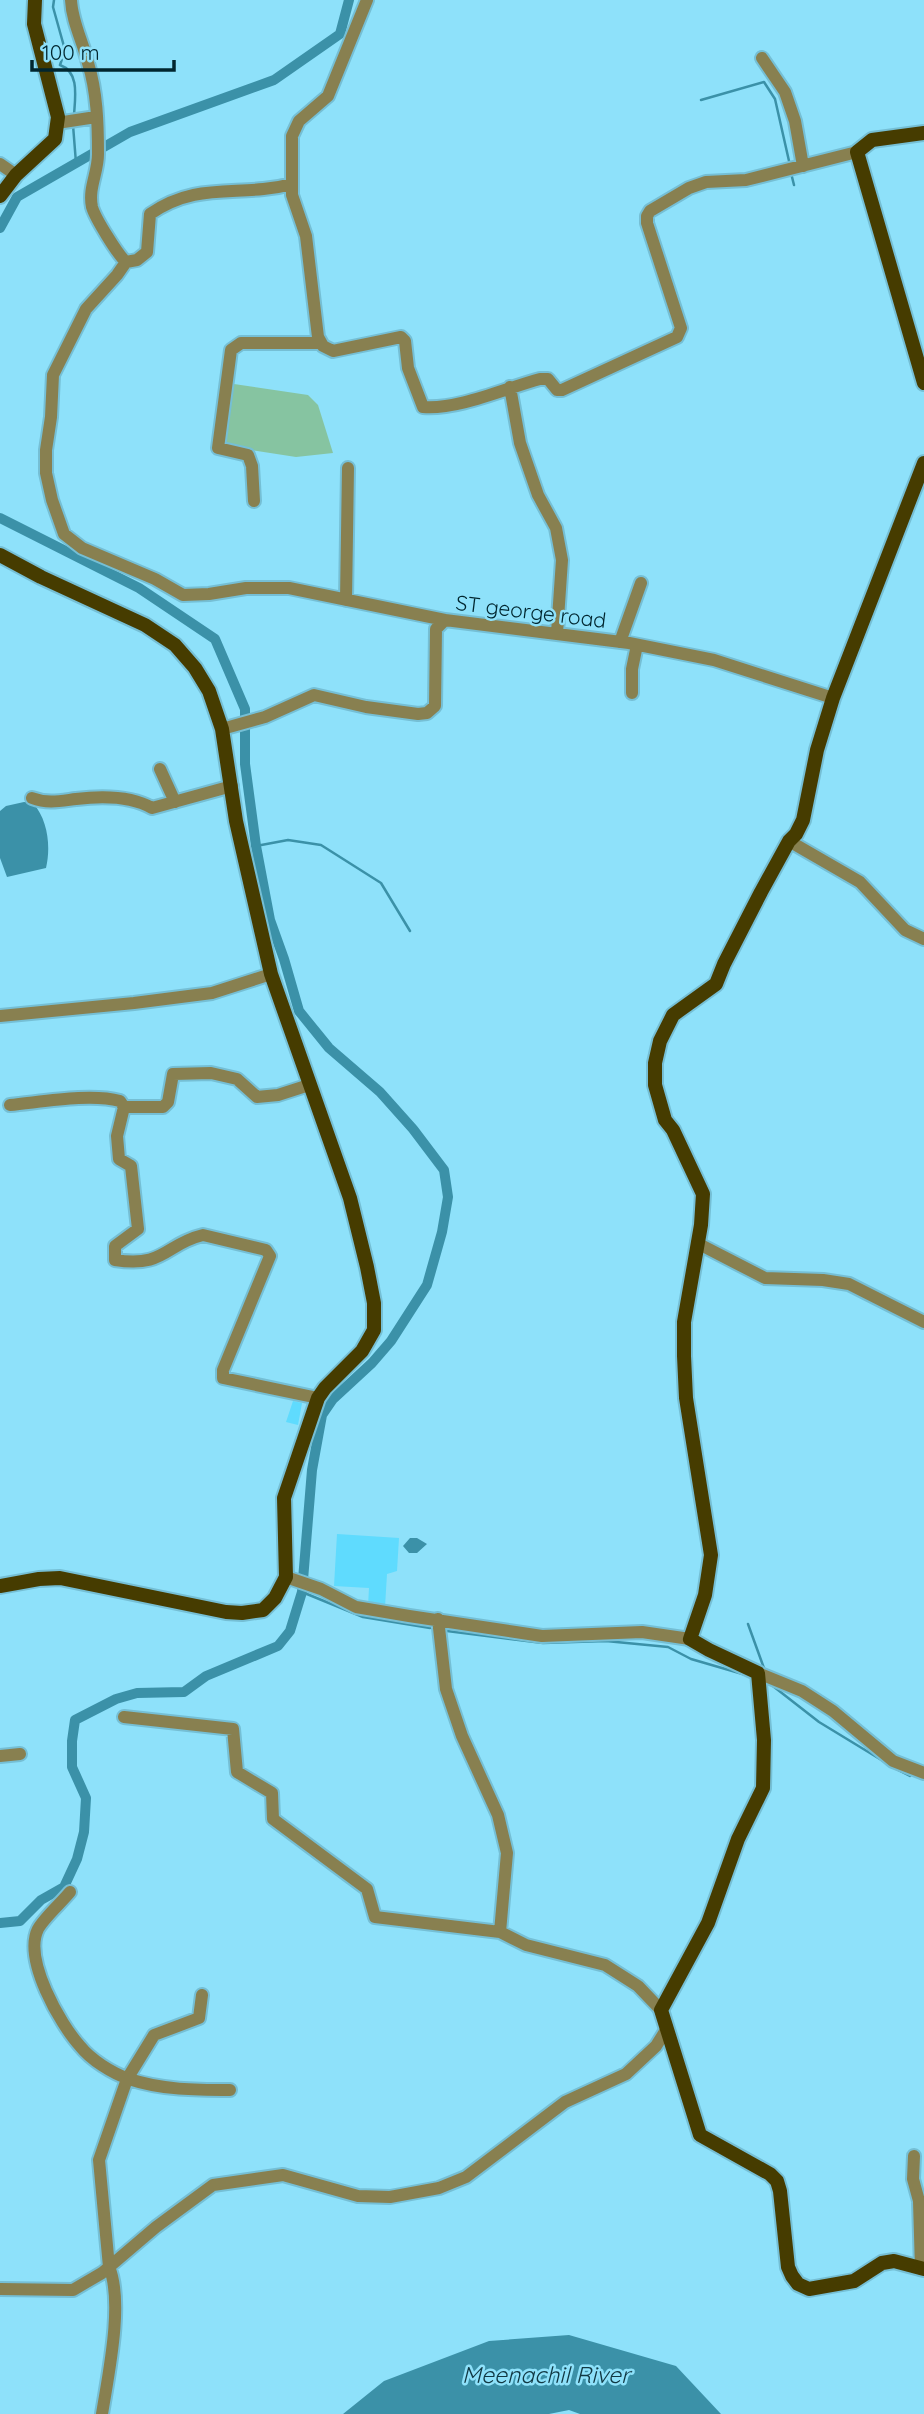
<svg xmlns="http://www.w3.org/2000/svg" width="924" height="2414" viewBox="0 0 924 2414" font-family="Quicksand,sans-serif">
  <rect width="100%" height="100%" fill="#8ee1fa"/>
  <path fill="#5fdbfe" d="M293,1401L302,1403L298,1425L286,1422Z
    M337,1534L399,1538L397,1571L387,1574L385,1607L368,1606L369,1588L334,1586Z"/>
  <path fill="#86c4a1" d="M234,384L308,395L318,405L333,453L296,457L225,446L227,416Z"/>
  <path fill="#3b91a8" d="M24,802L33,803C48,820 51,847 46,868L7,877L0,858V811L6,806Z
    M410,1538H417L427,1544L417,1553H409L403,1546Z
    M569,2335L676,2366L721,2414H580L569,2410L549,2414H343L384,2381L489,2341Z"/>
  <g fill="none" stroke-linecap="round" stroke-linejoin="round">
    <path stroke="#3b91a8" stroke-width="2.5" d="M54,0L53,7L65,50L60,65C80,72 75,98 74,115
      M701,100L764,82L775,99L789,161
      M73,125L76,163
      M792,177L794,185
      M256,846L288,840L321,845L381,883L410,931
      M302,1592L363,1617L430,1628
      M748,1624L765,1671
      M447,1631L543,1643L606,1641L668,1647L691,1659L746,1675
      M769,1683L819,1722L888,1764
      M896,1769L910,1776"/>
    <path stroke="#3b91a8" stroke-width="10" d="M0,228L17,197L130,132L274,80L340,34L349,0
      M0,518L139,588L215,639L245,709V764L256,846L270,920L284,959L299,1011L329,1048L380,1092L413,1129L444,1170L448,1197L442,1232L427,1285L391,1341L372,1363L333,1399L322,1415L312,1470L302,1592L290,1631L278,1646L206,1676L184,1692L137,1693L116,1699L75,1720L72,1741V1767L86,1798L84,1832L77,1859L64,1887L41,1900L20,1921L0,1923"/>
    <g stroke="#75bfd5" stroke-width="16">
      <path id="minor" d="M71,0C72,22 83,42 88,63C97,92 98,123 98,154C98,173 88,188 92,207C95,218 118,255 126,262L137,260L147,252L150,214C199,180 240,198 292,184
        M367,0L328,96L299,121L292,136V195L306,236L318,337L323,346L333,351L401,337L405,341L408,368L423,407C458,410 506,388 540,379H548L557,390H562L677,337L681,328L647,223V216L650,211L689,188L706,182L746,180L857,152
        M762,58L785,92L795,121L803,166
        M57,123L96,117
        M0,164L16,175
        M126,262L117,275L86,309L53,375L51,417L46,450V473L52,500L64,534L82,548L155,579L183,595L209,594L246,588H289L445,620
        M510,387L520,443L538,495L556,528L562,560L557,633
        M254,501L252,466L248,455L218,448L231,350L241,343H321
        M346,600L348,468
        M620,642L641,583
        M632,693V669L637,645
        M222,729L265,717L314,695L366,707L418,714L427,713L435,706L436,629L445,620L629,643L714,660L833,698
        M160,769L175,802
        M32,798C48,804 60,801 76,799C101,796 131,796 152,808L232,786
        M789,841L860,882L905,930L924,939
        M0,1016L134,1003L212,993L271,974
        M10,1105C42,1102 90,1093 120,1101L124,1107L117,1136L119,1159L131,1166L138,1229L115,1246V1260C165,1268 165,1244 203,1235L266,1250L270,1256L223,1370V1378L318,1398
        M124,1107H163L168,1102L173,1074L211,1073L237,1079L257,1097L278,1095L309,1085
        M697,1243L765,1278L823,1280L849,1284L924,1322
        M286,1577L321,1589L356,1607L409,1616L542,1636L642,1632L690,1639
        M438,1619L446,1689L462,1736L498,1815L507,1853L500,1932L526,1945L605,1965L638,1986L661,2010
        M758,1673L802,1691L833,1711L893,1761L924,1773
        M124,1717L233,1729L237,1772L272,1793L273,1819L367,1889L375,1917L500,1932
        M0,1756L20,1754
        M70,1892C61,1903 44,1918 38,1929C23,1959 60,2024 80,2046C91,2060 112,2073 129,2079C162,2090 196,2090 230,2090
        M914,2156L913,2179L919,2201L924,2202
        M919,2201L921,2269
        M0,2289L73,2290L102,2273L156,2227L213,2185L283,2175L358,2196L390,2197L439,2188L466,2177L565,2102L626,2074L656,2046L666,2030
        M102,2414C108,2376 124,2302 109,2267L99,2160L127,2079L154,2035L199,2018L202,1995"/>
    </g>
    <g stroke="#75bfd5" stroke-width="18">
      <path id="major" d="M924,133L872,140L857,152L924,383
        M0,196L16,175L55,139L58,117L34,24L35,0
        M924,463L833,698L817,750L803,820L796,834L789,841L761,892L724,964L716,984L673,1015L660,1041L655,1063V1085L665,1120L673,1130L703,1194L701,1225L684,1322V1356L686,1398L711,1555L705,1595L690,1639L709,1650L758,1673L764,1740L763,1788L738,1839L708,1923L661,2010L700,2135L770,2174L777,2181L780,2191L788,2267L792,2276L798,2284L809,2289L854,2281L882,2263L894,2261L924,2269
        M0,555L41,577L145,625L175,645L195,668L209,691L222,729L236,821L271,974L350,1198L367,1267L374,1303V1330L362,1351L325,1388L318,1398L284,1498L286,1577L275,1598L263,1610L242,1613L226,1612L60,1578L39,1579L0,1586"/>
    </g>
    <use href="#minor" stroke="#888050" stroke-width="12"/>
    <use href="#major" stroke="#463c00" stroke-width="14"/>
  </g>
  <g text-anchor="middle" stroke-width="5" stroke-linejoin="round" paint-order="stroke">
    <g font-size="21" fill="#01262f" stroke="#8ee1fa">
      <text transform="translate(531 612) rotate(7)" y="7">ST george road</text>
    </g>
    <g font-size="23" font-style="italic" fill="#113843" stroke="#8ee1fa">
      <text x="546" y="2383">Meenachil River</text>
    </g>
  </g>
  <path d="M32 60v10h142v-10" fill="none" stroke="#01262f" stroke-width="3.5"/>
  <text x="42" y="60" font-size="21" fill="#01262f" stroke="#8ee1fa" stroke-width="5" paint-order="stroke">100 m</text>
</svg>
